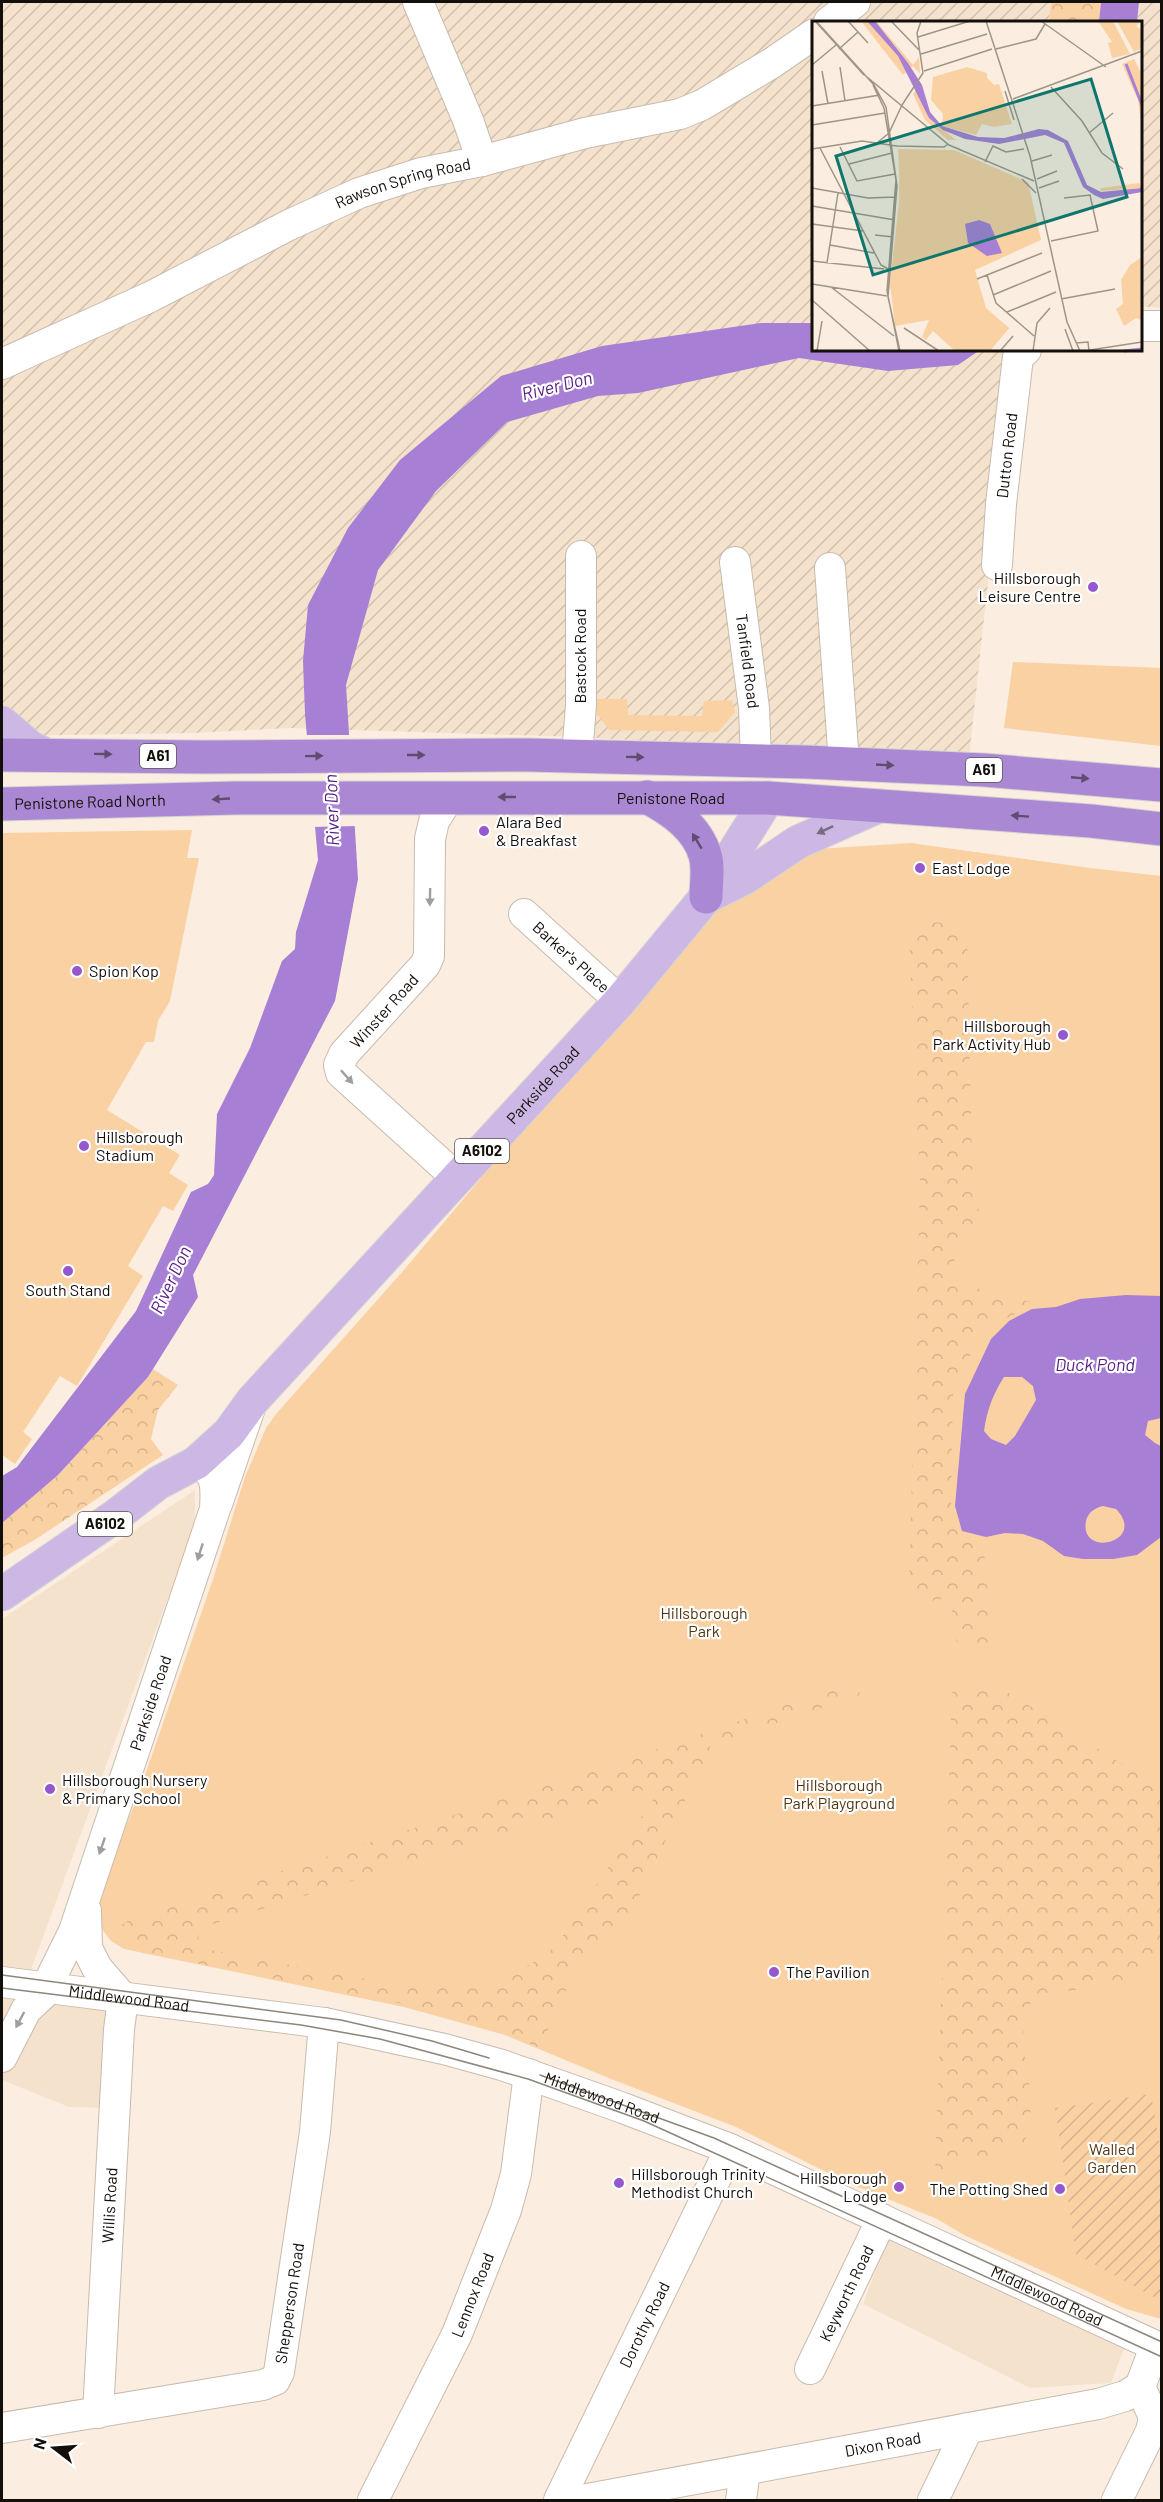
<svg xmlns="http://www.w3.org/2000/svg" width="1163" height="2502" viewBox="0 0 1163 2502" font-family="Barlow,sans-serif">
  <defs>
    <pattern id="industrial-furrows" width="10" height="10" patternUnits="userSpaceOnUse" patternTransform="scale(1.5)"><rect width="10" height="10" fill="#f4e2cd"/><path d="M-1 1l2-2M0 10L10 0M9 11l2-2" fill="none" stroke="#d0c1af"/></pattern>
    <pattern id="forest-crowns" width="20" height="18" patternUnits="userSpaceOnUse" patternTransform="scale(1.5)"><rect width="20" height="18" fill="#fad1a3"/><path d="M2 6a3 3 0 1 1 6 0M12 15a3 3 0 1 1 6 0" fill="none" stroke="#d5b28b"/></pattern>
    <pattern id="garden-furrows" width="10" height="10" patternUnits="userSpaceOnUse" patternTransform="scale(1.5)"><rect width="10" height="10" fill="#fad1a3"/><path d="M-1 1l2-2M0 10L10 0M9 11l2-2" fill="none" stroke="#d5b28b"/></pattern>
  </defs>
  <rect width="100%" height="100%" fill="#fbeee0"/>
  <path fill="#f4e2cd" d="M195,1490V1524L32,1967L43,1994L122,2008L114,2108L69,2107L2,2080V1619Z
    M887,2240L1124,2349L1111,2383L1030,2388L863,2304Z"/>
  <path fill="url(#industrial-furrows)" d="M2,2H1051L1049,22H814V350H1013L969,758L578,737L290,728L192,733L2,736Z
    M1139,2H1161V308L1141,306L1140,22H1137Z"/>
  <path fill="#fad1a3" d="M1013,662L1161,668V746L1004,728Z
    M596,699H627L628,715L702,716L704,701L732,700L735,712L718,732L609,730L595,712Z
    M192,830L187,858H199L170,1001L158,1021L154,1042H146L107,1110L180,1155L169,1173L188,1185L173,1211L163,1206L128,1266L143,1276L77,1386L60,1376L23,1432L32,1439L15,1464L2,1455V833Z
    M911,843L1090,868L1161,876V2319L1126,2309L964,2235L937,2219L846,2182L736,2127L611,2079L505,2035L404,2007L124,1949L111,1941L102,1929L98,1910L108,1870L136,1801L213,1579L245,1477L266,1428L276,1414L403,1271L754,853Z"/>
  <path fill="url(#forest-crowns)" fill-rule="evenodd" d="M1051,2H1101L1099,22H1049Z
    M929,922L949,923L967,932L973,1203L989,1221L968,1238L953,1255L959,1280L1002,1299L1029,1301L1030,1306L981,1332L953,1393L951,1508L961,1533L983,1539L992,1642C979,1652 971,1653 957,1643L950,1597L931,1601L909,1586L920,1184L909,934Z
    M153,1369L178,1385L158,1410L151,1439L163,1455L36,1539L2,1558V1523L58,1475L148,1377Z
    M991,1682L1161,1788V1945L1121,1986L1033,1994L1022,2037L1032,2104L1025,2143L935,2175L952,1692Z
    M849,1683L856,1684L861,1690L858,1696L709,1745L714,1755L682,1806L631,1913L578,1964L540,2048L506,2033L404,2004L143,1953L126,1945L122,1925L128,1921L679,1742ZM650,1789L654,1798L556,1946L539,1959L488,1989L403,1986L205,1949L198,1938L204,1927L643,1790Z"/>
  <path fill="url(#garden-furrows)" d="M1151,2094L1162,2158L1161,2301L1076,2254L1055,2108Z"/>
  <path fill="#a77fd4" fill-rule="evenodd" d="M1101,2H1139L1137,22H1099Z
    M761,323H813L814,350H980L958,365L888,371L799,358L638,393L598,396L507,422L436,491L378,570L346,685L358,879L335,1001L193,1275L198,1297L148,1377L58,1475L2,1523V1476L17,1467L136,1311L191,1192L208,1184L214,1175L217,1114L250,1048L282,961L295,949L296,932L318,860L305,714L303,661L308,605L348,528L400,460L501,376L602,346Z
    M1126,1295L1161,1296V1418L1148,1421L1145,1435L1155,1443L1161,1446V1537L1137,1555L1113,1559H1083L1064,1556L1043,1541L1023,1534L1005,1533L986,1537L962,1531L955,1506L965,1394L991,1339L1009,1321L1032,1309L1056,1307L1080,1299ZM1004,1377H1022L1033,1386L1036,1400L1015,1436L1006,1445L991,1439L984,1431C987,1410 993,1394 1004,1377ZM1103,1506L1116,1509C1148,1542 1079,1559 1086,1521C1088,1512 1095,1508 1103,1506Z"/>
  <path fill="#fbeee0" d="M303,735H352L358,826L312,827Z"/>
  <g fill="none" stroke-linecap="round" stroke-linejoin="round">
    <g stroke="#c8bbae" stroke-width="32">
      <g id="minor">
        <path d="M418,2L468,120L482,161"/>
        <path d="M829,22L855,2"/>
        <path d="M1140,326H1162"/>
        <path id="s1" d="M2,364L150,297L289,225L359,193L421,173L482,161L585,133L680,114L702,105L772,63L814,34"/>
        <path id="s2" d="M735,562L754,708L756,760"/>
        <path id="s3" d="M997,565L1001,504L1018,357L1026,350"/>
        <path d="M830,568L844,763"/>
        <path d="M577,756L581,705V556"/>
        <path d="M449,797L434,821L430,839L429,956L425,965L344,1054L339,1065L341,1073L457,1178"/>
        <path id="s4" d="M524,914L620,1001"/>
        <path d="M217,1504L250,1408"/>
        <path d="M86,1911L87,1948L97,1968L123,1998"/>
        <path id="s5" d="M2,1982L324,2023L444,2049L502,2065L623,2108L730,2149L1162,2349"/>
        <path id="s6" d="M2,2057L26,2010L43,1994L74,1931L215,1509C216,1489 218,1471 196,1463"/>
        <path id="s7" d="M810,2369L882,2219"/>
        <path id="s8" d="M98,2413L119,2030L123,1998"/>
        <path id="s9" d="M2,2428L263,2385L275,2380L279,2372L315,2132L324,2023"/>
        <path id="s10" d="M373,2500L457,2334L506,2210L516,2174L529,2074"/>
        <path id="s11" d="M559,2500L730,2149"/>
        <path id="s12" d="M582,2500L1098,2404L1125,2396L1140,2387L1155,2347"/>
        <path d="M741,2500L745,2470"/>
        <path d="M933,2500L968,2428"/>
        <path d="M1117,2500L1151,2431L1154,2417L1140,2387"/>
      </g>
    </g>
    <g stroke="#d5d4d3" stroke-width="35">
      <g id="major">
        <path d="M2,723L31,748L44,754"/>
        <path d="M706,897L746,877L798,842L879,806"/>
        <path id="s13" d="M2,1594L114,1517L158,1483L196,1463L229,1433L253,1400L620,1001L706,897L768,798"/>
      </g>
    </g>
    <g stroke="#d5d4d3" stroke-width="35">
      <g id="highway">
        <path d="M2,755L204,757L528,755L806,762L984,770L1162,785"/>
        <path d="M647,797C671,810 697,827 705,855C709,867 706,884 706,897"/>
        <path id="s14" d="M2,804L235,798H768L1091,821L1162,829"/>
      </g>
    </g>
    <use href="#minor" stroke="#fff" stroke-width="30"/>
    <use href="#major" stroke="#cdb8e5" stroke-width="33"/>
    <use href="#highway" stroke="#ab88d3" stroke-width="33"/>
    <g stroke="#8e857b" stroke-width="1.5">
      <path d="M2,1975L341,2020L432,2041L489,2058"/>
      <path d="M2,1988L301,2025L380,2039L528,2079L644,2121L1162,2357"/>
      <path id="s15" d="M540,2075L714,2138L1162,2342"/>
    </g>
  </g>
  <defs><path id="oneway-solid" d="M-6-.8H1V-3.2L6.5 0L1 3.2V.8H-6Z" transform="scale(1.5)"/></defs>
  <g fill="#5f4c6e">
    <use href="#oneway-solid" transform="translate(103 754) rotate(1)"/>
    <use href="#oneway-solid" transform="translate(416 755)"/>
    <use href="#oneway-solid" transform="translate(314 756) rotate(-1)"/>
    <use href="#oneway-solid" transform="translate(635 757) rotate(1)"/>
    <use href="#oneway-solid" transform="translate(885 765) rotate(3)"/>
    <use href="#oneway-solid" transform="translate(1080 778) rotate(5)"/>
    <use href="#oneway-solid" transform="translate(507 797) rotate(-180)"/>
    <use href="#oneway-solid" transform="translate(221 799) rotate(177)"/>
    <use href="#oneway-solid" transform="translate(1020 816) rotate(-176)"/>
    <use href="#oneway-solid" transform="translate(697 841) rotate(-121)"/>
  </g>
  <use fill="#796c82" href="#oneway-solid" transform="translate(825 830) rotate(155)"/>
  <g fill="#a19f9d">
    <use href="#oneway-solid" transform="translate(430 897) rotate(91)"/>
    <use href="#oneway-solid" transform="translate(347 1077) rotate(48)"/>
    <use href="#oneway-solid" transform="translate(200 1552) rotate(108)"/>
    <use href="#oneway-solid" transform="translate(102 1846) rotate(109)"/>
    <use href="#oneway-solid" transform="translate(20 2020) rotate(118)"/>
  </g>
  <g fill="#9457ce" stroke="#fff" stroke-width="2">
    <circle cx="1093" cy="587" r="6"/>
    <circle cx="484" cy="831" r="6"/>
    <circle cx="920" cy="868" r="6"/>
    <circle cx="77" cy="971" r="6"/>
    <circle cx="1063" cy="1035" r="6"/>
    <circle cx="84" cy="1146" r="6"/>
    <circle cx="68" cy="1271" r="6"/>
    <circle cx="50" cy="1789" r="6"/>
    <circle cx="774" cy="1972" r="6"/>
    <circle cx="619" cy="2183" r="6"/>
    <circle cx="899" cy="2187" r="6"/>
    <circle cx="1060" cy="2189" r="6"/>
  </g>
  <g text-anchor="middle" stroke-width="4.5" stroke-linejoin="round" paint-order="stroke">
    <g fill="#fff" stroke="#5a5754" stroke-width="1.5">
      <rect x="140" y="744" width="36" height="24" rx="4.5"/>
      <rect x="966" y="758" width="36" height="24" rx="4.5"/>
      <rect x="455" y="1139" width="54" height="24" rx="4.5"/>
      <rect x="78" y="1512" width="54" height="24" rx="4.5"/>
    </g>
    <g font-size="15" font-weight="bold" fill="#130f0a">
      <text x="158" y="761">A61</text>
      <text x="984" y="775">A61</text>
      <text x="482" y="1156">A6102</text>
      <text x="105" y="1529">A6102</text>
    </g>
    <g font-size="16" fill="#130f0a" stroke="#fff">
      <text dy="6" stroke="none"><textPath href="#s1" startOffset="441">Rawson Spring Road</textPath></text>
      <text dy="6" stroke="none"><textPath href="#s3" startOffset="110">Dutton Road</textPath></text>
      <text transform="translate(580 656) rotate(-90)" y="6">Bastock Road</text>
      <text dy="6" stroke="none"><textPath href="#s2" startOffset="100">Tanfield Road</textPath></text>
      <text dy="6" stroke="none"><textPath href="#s14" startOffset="669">Penistone Road</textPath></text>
      <text dy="6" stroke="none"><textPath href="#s14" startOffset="88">Penistone Road North</textPath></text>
      <text dy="6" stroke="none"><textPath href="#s4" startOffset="64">Barker's Place</textPath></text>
      <text transform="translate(384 1011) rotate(-48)" y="6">Winster Road</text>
      <text dy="6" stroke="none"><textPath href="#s13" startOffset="748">Parkside Road</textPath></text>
      <text dy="6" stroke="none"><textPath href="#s6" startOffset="387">Parkside Road</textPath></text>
      <text dy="6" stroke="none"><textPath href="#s5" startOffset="128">Middlewood Road</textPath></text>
      <text dy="6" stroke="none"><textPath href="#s15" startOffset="66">Middlewood Road</textPath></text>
      <text dy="6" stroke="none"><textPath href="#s8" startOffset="208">Willis Road</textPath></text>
      <text dy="6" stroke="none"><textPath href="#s7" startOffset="84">Keyworth Road</textPath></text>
      <text dy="6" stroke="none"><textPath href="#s10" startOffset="228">Lennox Road</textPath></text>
      <text dy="6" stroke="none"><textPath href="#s5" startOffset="1100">Middlewood Road</textPath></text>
      <text dy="6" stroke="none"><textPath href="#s9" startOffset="356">Shepperson Road</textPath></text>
      <text dy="6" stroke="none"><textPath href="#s11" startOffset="195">Dorothy Road</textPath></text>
      <text dy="6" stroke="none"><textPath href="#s12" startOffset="306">Dixon Road</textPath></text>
    </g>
    <g font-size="16" fill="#130f0a" stroke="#fff" text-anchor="start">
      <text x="1081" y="584" text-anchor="end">Hillsborough<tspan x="1081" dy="18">Leisure Centre</tspan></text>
      <text x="496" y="828">Alara Bed<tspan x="496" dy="18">&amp; Breakfast</tspan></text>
      <text x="932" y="874">East Lodge</text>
      <text x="89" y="977">Spion Kop</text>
      <text x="1051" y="1032" text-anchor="end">Hillsborough<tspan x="1051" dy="18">Park Activity Hub</tspan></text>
      <text x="96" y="1143">Hillsborough<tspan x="96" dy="18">Stadium</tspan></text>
      <text x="68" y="1296" text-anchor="middle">South Stand</text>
      <text x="62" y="1786">Hillsborough Nursery<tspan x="62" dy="18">&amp; Primary School</tspan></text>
      <text x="786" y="1978">The Pavilion</text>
      <text x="631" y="2180">Hillsborough Trinity<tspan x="631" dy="18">Methodist Church</tspan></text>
      <text x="887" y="2184" text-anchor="end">Hillsborough<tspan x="887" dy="18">Lodge</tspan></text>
      <text x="1048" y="2195" text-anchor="end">The Potting Shed</text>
    </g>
    <g font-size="16" fill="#513612" stroke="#fff">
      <text x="704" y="1619">Hillsborough<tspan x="704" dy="18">Park</tspan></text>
      <text x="839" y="1791">Hillsborough<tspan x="839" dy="18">Park Playground</tspan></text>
      <text x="1112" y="2155">Walled<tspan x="1112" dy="18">Garden</tspan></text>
    </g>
    <g font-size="18" font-style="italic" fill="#592186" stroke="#fff">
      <text transform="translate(557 386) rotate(-14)" y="6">River Don</text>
      <text transform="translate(332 810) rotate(-92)" y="6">River Don</text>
      <text transform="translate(171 1280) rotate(-65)" y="6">River Don</text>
      <text x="1095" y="1371">Duck Pond</text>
    </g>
  </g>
  <g transform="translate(812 21)">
    <rect width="330" height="330" fill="#fbeee0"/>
    <path d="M155,46L175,52V57L182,64L187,63L200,103L182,106L170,103L164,114L130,105L131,93L119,79L121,56ZM86,128L142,129L216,161L229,219L163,249L174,287L197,307L178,330H143L121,310L114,319L110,316L117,299L83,305L78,262L88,172ZM330,236V299L324,297L312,305L304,288L311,283L309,259L318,244Z" fill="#fad1a3"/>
    <path d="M49,0H64L101,44L107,36L108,53L101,45L91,54ZM286,0H301L318,33L300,37L296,22L300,21ZM305,0H330L324,5L330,9V27L322,31ZM322,38L330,54V108L326,79L310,43ZM105,68L117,97L144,119H136L113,99L101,73ZM88,130L134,196V198L124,184L87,176ZM88,138H89L117,180L92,169ZM327,162L330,167L288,170L289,167ZM212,179L214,185L185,196L179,195L178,203L167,198L142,209L146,199ZM136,207L131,243L112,233L108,225L93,228L87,220ZM79,250L86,251L96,270L90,277L78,267ZM182,295L197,307L187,319L180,316L176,299Z" fill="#fad1a3" fill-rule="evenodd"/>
    <path d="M97,230L102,240L89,246V251L81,249L83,237Z" fill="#fad1a3"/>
    <path d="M55,0H63L96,42L110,64L118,91L130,105L166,116L192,117L227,108L236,109L256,120L275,164L289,171L330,167V171L291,178L282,174L271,166L252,122L233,114L187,123L153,118L131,109L117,97L86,35ZM167,199L178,203L190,232L175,235L156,222L153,203Z" fill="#a77fd4"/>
    <path fill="none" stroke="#a77fd4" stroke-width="3" d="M314,43L330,84M312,330L330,328"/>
    <path fill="none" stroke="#9e958a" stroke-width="1.5" d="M3,0L52,54M4,0L62,64L74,86L85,165L76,276L88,330M36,0L56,22M79,0L108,30M174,0L218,135L255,301L268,330M229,0L294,46M106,16L158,0M27,28L46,11M184,28L224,18L233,3M109,33L175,13M0,44L24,24M28,46L33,80M10,50L16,83M112,50L180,28M49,51L137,124L222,160M61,64L72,87L84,159L75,270L87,330M239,66L270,100L290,132L311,148M193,70L202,99M201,78L330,30M90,84L111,52L105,12L109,0M0,85L68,74M0,104L73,92M277,112L301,92M66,121L77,112L90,84M28,126L45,160L83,153M8,127L69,244L76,248M0,128L50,120L85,125L132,126L136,123M220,140L240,134M173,141L181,125L194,131L212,128M37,143L80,132M210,158L224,172M225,158L245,150M0,167L56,177L84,176M227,167L247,160M0,185L83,199M0,203L51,210M63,214L81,216M239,220L286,210L278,174L252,177M18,224L62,232M0,240L72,248M15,242L26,172M175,254L184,282L222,315M165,258L230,232M0,263L75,275M19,266L82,315M181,274L239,250M249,278L303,268M0,279L58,330M195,291L244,271M92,307L127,330M253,308L261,330M264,322L276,321L277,330M278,329L330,321M5,330L10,300M188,330L201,315M221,330L225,302L238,287"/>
    <path fill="#0f766e" fill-opacity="0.15" stroke="#0f766e" stroke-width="3" d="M279,58L315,176L61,254L24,135Z"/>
    <rect width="330" height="330" fill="none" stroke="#130f0a" stroke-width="3"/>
  </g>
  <rect width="1163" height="2502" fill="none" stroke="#130f0a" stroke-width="6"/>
  <g transform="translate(54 2448) rotate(287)" stroke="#ffffff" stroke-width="4.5" paint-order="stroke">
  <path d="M0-4.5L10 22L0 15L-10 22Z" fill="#130f0a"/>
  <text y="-9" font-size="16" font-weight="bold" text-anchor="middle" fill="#130f0a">N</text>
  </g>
</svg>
